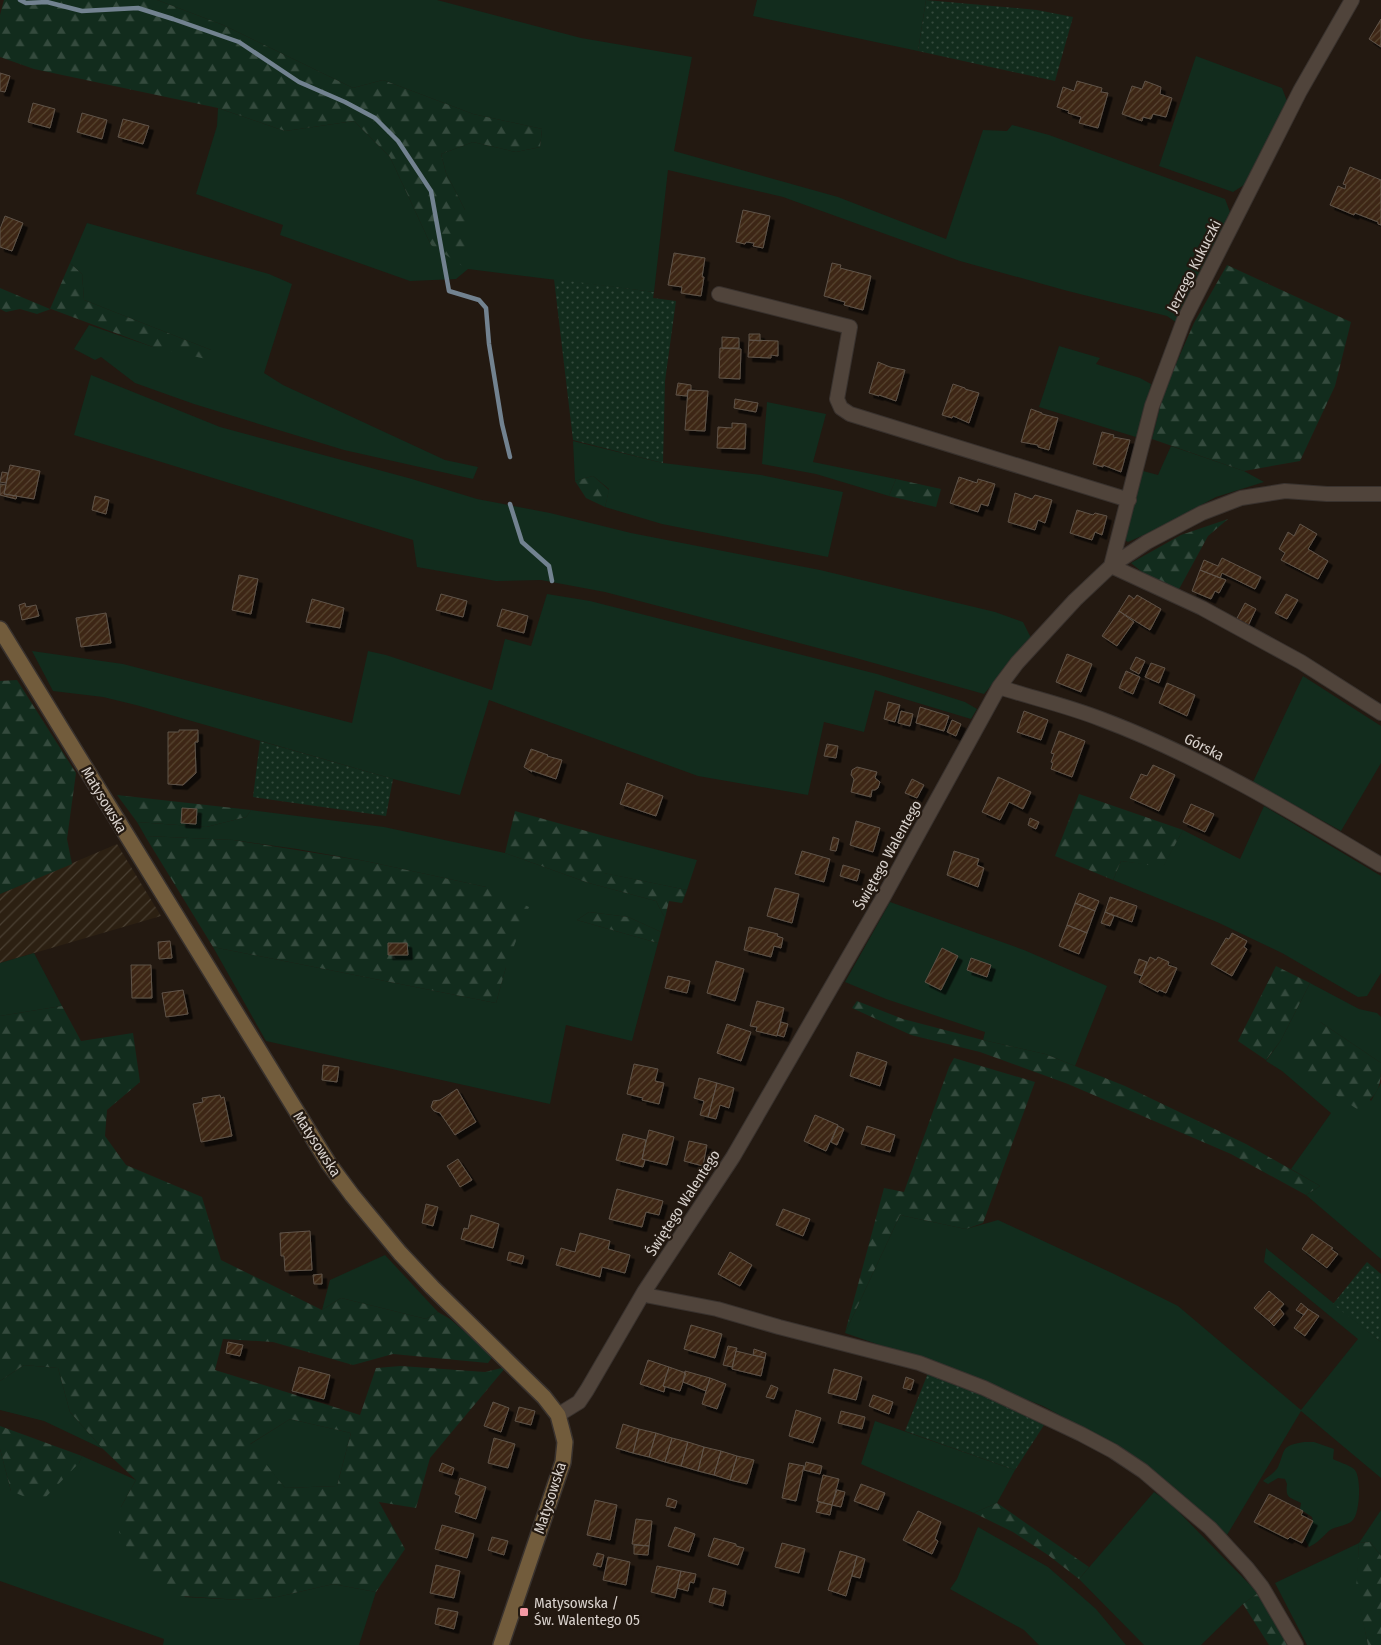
<svg xmlns="http://www.w3.org/2000/svg" width="1381" height="1645" viewBox="0 0 1381 1645" font-family="'Fira Sans Condensed',sans-serif">
  <defs>
    <pattern id="industrial-furrows" width="10" height="10" patternUnits="userSpaceOnUse" patternTransform="scale(1.25)"><rect width="10" height="10" fill="#2c2012"/><path d="M-1 1l2-2M0 10L10 0M9 11l2-2" fill="none" stroke="#4a4033"/></pattern>
    <pattern id="forest-firs" width="22" height="20" patternUnits="userSpaceOnUse" patternTransform="scale(1.25)"><rect width="22" height="20" fill="#122c1d"/><path d="M5 1l3.5 6h-7zM16 11l3.5 6h-7z" fill="#344a3d"/></pattern>
    <pattern id="garden-dots" width="8" height="8" patternUnits="userSpaceOnUse" patternTransform="scale(1.25)"><rect width="8" height="8" fill="#122c1d"/><path d="M2 2h.1M6 6h.1" fill="none" stroke="#344a3d" stroke-width="1.8" stroke-linecap="round"/></pattern>
    <pattern id="building-hatch" width="6" height="6" patternUnits="userSpaceOnUse" patternTransform="scale(1.25)"><rect width="6" height="6" fill="#3d2612"/><path d="M-1 1l2-2M0 6l6-6M5 7l2-2" fill="none" stroke="#584533"/></pattern>
    <filter id="shadow"><feDropShadow dx="4.5" dy="4.5" stdDeviation="0" flood-color="#0009"/></filter>
  </defs>
  <rect width="100%" height="100%" fill="#231911"/>
  <path fill="url(#industrial-furrows)" d="M117,844L161,916L0,963V894Z"/>
  <path fill="#122c1d" d="M157,0H437L581,38L692,57L674,151L838,197L946,239L983,130L1007,131L1012,125L1049,135L1225,199L1230,212L1177,323L1167,316L1064,290L960,261L783,197L668,170L654,292L468,269L456,279L410,281L280,235L283,225L196,194L217,126L218,108L285,131L354,121L390,157L431,245L465,210L446,173L441,154L473,142L516,152L540,147L542,129L473,114L383,80L353,88L223,25Z
    M757,0H926L918,51L753,16Z
    M1196,56L1282,88L1287,101L1247,183L1233,192L1159,166Z
    M87,223L269,274L292,284L264,373L283,385L445,460L478,467L473,479L344,450L194,404L135,383L101,357L95,360L74,349L89,325L153,347L211,350L84,300L82,274L70,263Z
    M1059,346L1100,358L1096,364L1140,378L1151,384L1139,438L1039,407Z
    M91,375L220,427L412,479L477,499L550,513L631,533L820,570L995,612L1023,622L1031,638L984,694L856,658L605,592L541,580L496,581L417,567L413,540L74,435Z
    M767,402L826,414L813,462L896,479L889,496L816,474L762,464Z
    M573,441L663,463L761,475L843,492L828,557L662,524L605,507L609,489L593,476L575,481Z
    M1171,446L1244,471L1264,482L1216,497L1155,530L1128,542L1123,539L1143,471L1158,475Z
    M547,594L590,601L877,674L965,702L977,709L971,719L875,690L864,732L824,722L808,795L698,776L489,700L460,795L393,779L136,705L103,697L53,691L32,651L123,664L352,723L368,651L386,655L492,690L505,639L531,646Z
    M1303,676L1381,726V763L1341,831L1253,782Z
    M1264,806L1381,876V973L1367,996L1358,997L1282,953L1217,922L1113,880L1121,861L1163,866L1183,830L1240,859Z
    M251,810L384,827L505,853L589,883L656,901L665,918L661,932L628,917L589,912L577,920L658,943L632,1041L566,1025L550,1104L266,1041L213,947L496,1003L506,967L486,887L365,861L297,849L233,840L145,836L137,822L206,827L246,817Z
    M604,836L697,860L687,890L603,873Z
    M890,902L1024,950L1107,986L1075,1066L1045,1054L983,1040L985,1032L886,999L845,982Z
    M34,953L62,1006L0,1016V963Z
    M1310,983L1359,1009L1377,1013L1381,1017V1063L1320,1022L1371,1101L1381,1083V1259L1306,1195L1320,1186L1291,1169L1331,1113L1282,1071L1266,1061L1281,1040Z
    M900,1215L966,1229L998,1220L1112,1273L1178,1306L1301,1410L1358,1339L1264,1262L1266,1248L1381,1342V1478L1301,1411L1227,1535L1202,1512L1132,1455L1043,1406L932,1363L845,1333Z
    M385,1255L438,1312L426,1319L341,1298L322,1310L330,1280Z
    M24,1365L58,1368L70,1412L103,1449L44,1421L0,1410V1381Z
    M290,1419L351,1433L337,1486L285,1488L249,1445Z
    M875,1421L1015,1470L997,1503L974,1513L861,1464Z
    M1304,1442H1314L1334,1449L1333,1459C1339,1462 1349,1465 1354,1469C1362,1476 1360,1515 1352,1521C1346,1526 1337,1526 1330,1530C1323,1536 1318,1543 1309,1547L1305,1539L1313,1521L1312,1517L1300,1509L1301,1503C1290,1497 1285,1499 1287,1484L1285,1479L1278,1478L1268,1484L1263,1481C1267,1477 1275,1473 1278,1467C1286,1449 1280,1446 1304,1442Z
    M0,1449L11,1491L79,1463L82,1456L136,1480L121,1507L185,1597L242,1600L277,1597L333,1584L376,1592L359,1645H163L164,1639L0,1581Z
    M1154,1492L1171,1504L1258,1593L1243,1604L1201,1645H1144L1079,1579Z
    M1381,1510V1556L1370,1542L1359,1543L1357,1590L1368,1645H1307L1275,1583L1359,1543Z
    M978,1527L1048,1567L1096,1609L1126,1645H1039L1024,1630L950,1589L957,1579Z"/>
  <path fill="url(#forest-firs)" fill-rule="evenodd" d="M4,0H157L223,25L353,88L383,80L473,114L542,129L540,147L516,152L473,142L441,154L446,173L465,210L467,269L431,245L390,157L354,121L285,131L218,108L34,69L0,57V15Z
    M70,263L82,274L84,300L211,350L206,359L153,347L51,309L37,314L20,309L6,312L0,309V288L50,309Z
    M1227,265L1351,322L1335,386L1300,461L1244,471L1152,439L1164,391L1194,323Z
    M593,476L609,490L605,507L586,498L575,481Z
    M896,479L941,489L936,507L889,496Z
    M1228,519L1208,536L1178,591L1142,572L1131,563L1181,535Z
    M17,680L76,773L67,839L72,864L0,894V681Z
    M1079,794L1183,830L1163,867L1121,861L1113,880L1055,856Z
    M117,795L251,810L246,817L206,827L137,822Z
    M515,811L604,836V873L687,890L682,903L669,901L665,918L656,901L589,883L505,853Z
    M145,836L233,840L365,861L486,887L529,907L506,967L496,1003L213,947Z
    M589,912L628,917L661,932L658,943L577,920Z
    M1276,966L1310,983L1281,1040L1266,1060L1238,1041Z
    M857,1001L903,1019L983,1040L1045,1054L1125,1086L1246,1144L1320,1186L1306,1195L1231,1154L1068,1084L980,1052L911,1035L852,1008Z
    M62,1006L81,1041L133,1033L140,1082L107,1110L105,1136L126,1165L202,1197L221,1260L322,1310L341,1298L426,1319L438,1312L450,1319L493,1356L488,1363L393,1354L353,1365L273,1342L223,1339L215,1370L360,1415L376,1368L401,1366L485,1372L506,1367L430,1458L416,1508L379,1502L405,1549L376,1592L333,1584L277,1597L242,1600L180,1596L138,1570L119,1532L121,1507L136,1480L103,1449L70,1412L58,1368L24,1365L0,1381V1016ZM290,1419L351,1433L337,1486L285,1488L250,1444Z
    M1320,1022L1381,1063C1381,1088 1379,1095 1357,1109L1285,1062Z
    M954,1058L1035,1082L983,1223L966,1229L900,1215L845,1333L884,1188L904,1192L949,1067Z
    M0,1426L82,1456L79,1463L40,1503L11,1491L0,1449Z
    M997,1503L1089,1567L1079,1579L1048,1555L1013,1532L974,1513Z
    M1370,1542L1381,1556V1645H1368L1356,1590L1359,1543Z
    M1258,1593L1287,1645H1269L1243,1604Z"/>
  <path fill="url(#garden-dots)" d="M926,0L1037,10L1073,17L1055,81L918,51Z
    M554,279L654,292L653,298L676,301L665,381L663,463L573,440Z
    M260,741L393,779L386,816L253,797Z
    M1367,1262L1381,1274V1342L1333,1304Z
    M928,1373L1046,1422L1015,1470L905,1431Z"/>
  <g fill="none" stroke-linecap="round" stroke-linejoin="round">
    <path stroke="#728290" stroke-width="4.5" d="M20,0L26,3L47,2L82,11L138,8L173,19L239,42L299,82L345,102L375,118L398,141L431,191L449,291L479,300L486,308L489,344L502,424L510,457
      M510,504L522,542L549,566L552,581"/>
  </g>
  <path fill="url(#building-hatch)" stroke="#5f5349" filter="url(#shadow)" d="M1381,19V47L1369,39Z
    M0,73L10,76L5,92L0,91Z
    M1077,81L1102,88L1101,92L1108,93L1098,128L1079,123L1081,117L1068,113L1069,111L1057,107L1063,87L1074,91Z
    M1145,81L1161,87L1160,94L1172,98L1166,117L1153,114L1151,119L1143,117L1142,121L1122,114L1132,86L1142,89Z
    M33,103L55,109L50,128L28,122Z
    M82,113L107,120L102,139L77,132Z
    M123,119L149,126L143,144L118,137Z
    M1350,167L1381,180V225L1378,224V222L1355,213L1354,215L1330,205L1338,186L1345,189L1346,185L1343,184Z
    M743,210L770,216L763,248L753,246L754,243L746,242L745,244L736,242Z
    M5,216L23,223L12,251L0,247V229Z
    M674,253L705,258L702,277H704L701,296L681,293L682,287L668,285Z
    M832,263L841,265L840,268L871,276L863,310L844,305L845,302L824,296Z
    M749,334H760V341L749,340Z
    M722,337L739,338V348H722Z
    M749,340L778,341V356L771,355V358L748,357Z
    M720,348L741,349L740,379L719,378Z
    M878,362L890,367L905,370L896,401L879,395V396L869,393Z
    M678,383L691,385V390H688L687,396L676,395Z
    M953,384L965,388V389L979,393L969,423L953,416L952,418L942,415Z
    M688,390L708,391L705,431L685,430Z
    M735,399L758,403L756,412L734,408Z
    M1031,409L1042,413V414L1058,418L1049,450L1038,447V445L1021,442Z
    M732,423L746,424L745,449L717,448L718,427L732,428Z
    M1102,432L1114,435L1113,437L1130,440L1121,472L1103,465V467L1093,464Z
    M10,465L40,471L34,499L4,494Z
    M2,472L8,473L6,483L0,482Z
    M959,477L977,483L978,479L995,484L988,506L981,504L978,512L950,503Z
    M0,484L6,485L4,494L17,496L16,499L0,495Z
    M1015,493L1032,499L1035,495L1052,500L1045,523L1038,520L1035,530L1008,522Z
    M95,496L109,500L106,514L92,510Z
    M1077,510L1093,515L1095,513L1107,516L1102,535L1095,532L1092,540L1070,533Z
    M1300,524L1317,534L1308,549L1328,561L1318,579L1281,560L1285,553L1279,549L1288,532L1294,536Z
    M1222,558L1261,577L1255,589L1222,573L1220,578L1200,570L1204,560L1218,566Z
    M1200,570L1226,580L1219,593L1215,591L1211,599L1192,591Z
    M239,575L258,579L251,614L232,610Z
    M441,594L467,601L463,617L436,610Z
    M1286,594L1298,600L1287,619L1275,613Z
    M1129,595L1134,599L1137,595L1161,609L1150,630L1119,611Z
    M312,599L344,608L340,628L306,622Z
    M25,603L26,607L36,605L39,616L22,620L19,605Z
    M1245,603L1256,609L1247,628L1235,622Z
    M502,609L528,616L524,633L497,626Z
    M1119,611L1134,622L1117,646L1102,636Z
    M106,613L111,643L81,647L76,618Z
    M1067,654L1092,664L1081,692L1056,682Z
    M1136,657L1145,661L1139,674L1130,669Z
    M1151,663L1165,668L1159,683L1145,677Z
    M1126,671L1140,677L1133,694L1119,688Z
    M1167,683L1195,695L1187,716L1159,703Z
    M888,702L900,705L895,722L884,719Z
    M920,707L949,716L944,731L916,723Z
    M901,711L913,714L910,726L898,723Z
    M1024,711L1048,720L1041,740L1017,732Z
    M952,720L961,724L956,736L947,732Z
    M179,730H198V742H195L196,773L183,785L168,784V732H179Z
    M1059,731L1085,741L1072,777L1051,769L1053,763L1051,762L1054,754L1051,753Z
    M827,744L838,746L836,758L824,756Z
    M531,749L548,755L547,756L562,760L556,779L530,770L532,772L524,767Z
    M1153,765L1175,775L1159,811L1130,798L1141,774L1147,776Z
    M857,767L877,772L875,778L880,782L878,788L875,790H872L871,797L851,792L854,779L851,775L852,770Z
    M998,777L1031,792L1023,809L1009,802L1000,820L982,812Z
    M912,779L924,785L917,798L905,793Z
    M627,783L663,796L656,816L620,804Z
    M1191,804L1214,814L1205,832L1183,822Z
    M182,808L197,809L196,824L181,823Z
    M1030,818L1039,822L1036,829L1028,825Z
    M856,821L880,828L873,852L850,845Z
    M833,837L839,839L836,851L830,850Z
    M802,851L830,859L824,882L795,874Z
    M954,851L979,859L977,865L984,868L978,887L947,875Z
    M843,865L860,870L857,881L840,876Z
    M775,888L799,894L792,923L767,916Z
    M1079,893L1099,901L1095,911L1075,903Z
    M1110,897L1137,906L1132,922L1105,912Z
    M1075,903L1095,911L1087,933L1067,925Z
    M1105,912L1114,916L1110,926L1101,923Z
    M1067,925L1087,933L1079,954L1059,946Z
    M749,927L778,934L777,936L783,938L781,948L774,946L771,957L744,950Z
    M1232,933L1247,941L1244,947L1247,949L1232,976L1211,964L1226,938L1229,939Z
    M170,941L172,958L159,959L158,942Z
    M388,943H407L408,955H388Z
    M942,948L958,956L941,990L925,982Z
    M1150,957L1156,960L1158,957L1169,962L1168,965L1177,968L1166,993L1159,990L1158,992L1139,982Z
    M971,958L991,965L987,977L967,970Z
    M1139,959L1147,962L1142,976L1134,973Z
    M716,961L744,969L735,1001L707,993Z
    M131,965H151L152,998H132Z
    M668,976L690,981L687,993L665,988Z
    M183,990L188,1014L166,1017L162,993Z
    M757,1001L784,1008L777,1036L756,1031L757,1027L750,1026Z
    M781,1022L788,1024L784,1037L777,1035Z
    M727,1024L751,1032L741,1061L717,1053Z
    M857,1052L887,1062L880,1086L850,1076Z
    M634,1064L658,1069L655,1081L664,1083L659,1104L642,1100L643,1098L627,1094Z
    M323,1065L339,1067L337,1082L322,1080Z
    M699,1078L717,1083L708,1117L700,1115L704,1101L694,1098Z
    M717,1083L734,1088L729,1108L720,1105L716,1119L708,1117Z
    M457,1089L476,1122L455,1135L440,1113L434,1111L431,1107L433,1101L440,1100Z
    M220,1095L221,1098L224,1097L232,1136L201,1142L193,1104L203,1102L202,1098Z
    M815,1115L838,1125L826,1151L804,1141Z
    M838,1126L844,1129L837,1145L831,1142Z
    M867,1126L895,1135L890,1152L861,1144Z
    M649,1130L674,1137L667,1165L642,1159Z
    M623,1134L646,1140L642,1159L645,1160L643,1167L616,1160Z
    M689,1141L707,1145L703,1166L684,1161Z
    M458,1159L472,1180L460,1187L447,1166Z
    M617,1189L663,1201L659,1215L646,1212L642,1227L609,1219Z
    M426,1204L438,1207L433,1226L422,1223Z
    M783,1209L810,1219L803,1236L776,1225Z
    M471,1215L499,1224L493,1248L461,1239L464,1228L468,1229Z
    M310,1231L312,1270L285,1271L284,1256H281L280,1233Z
    M580,1233L610,1241L608,1249L630,1255L625,1273L602,1267L600,1277L556,1265L561,1248L575,1252Z
    M1312,1234L1333,1248L1331,1249L1338,1254L1327,1268L1302,1249Z
    M509,1252L524,1256L522,1264L507,1260Z
    M730,1252L752,1265L740,1286L718,1274Z
    M322,1274V1284H314L313,1275Z
    M1269,1291L1284,1304L1269,1321L1254,1308Z
    M1301,1303L1308,1309L1304,1315L1296,1310Z
    M1280,1309L1284,1314L1274,1326L1269,1321Z
    M1308,1309L1319,1316L1305,1336L1294,1328Z
    M691,1325L722,1334L715,1358L684,1349Z
    M228,1342L243,1345L240,1356L226,1353Z
    M728,1346L737,1348L732,1367L723,1365Z
    M754,1349L766,1353L765,1358L753,1355Z
    M736,1351L765,1358L761,1376L732,1369Z
    M648,1360L669,1367L663,1386L665,1387L664,1392L640,1384Z
    M299,1367L330,1375L324,1399L292,1391Z
    M669,1367L686,1373L680,1391L663,1386Z
    M834,1369L862,1377L856,1400L828,1393Z
    M685,1371L710,1378L706,1391L683,1382Z
    M906,1377L914,1380L911,1390L903,1388Z
    M710,1378L726,1384L717,1409L702,1404Z
    M771,1385L778,1388L774,1399L766,1397Z
    M873,1395L893,1402L889,1414L869,1406Z
    M493,1402L509,1408L501,1432L484,1426Z
    M519,1407L535,1411L531,1425L515,1421Z
    M796,1410L821,1418L813,1443L789,1436Z
    M841,1411L865,1417L862,1429L838,1423Z
    M623,1424L639,1429L633,1453L616,1448Z
    M639,1429L656,1433L649,1457L633,1453Z
    M656,1433L672,1438L665,1462L649,1457Z
    M494,1438L515,1444L508,1468L488,1463Z
    M672,1438L688,1442L681,1466L665,1462Z
    M688,1442L704,1447L698,1471L681,1466Z
    M704,1447L721,1451L714,1475L698,1471Z
    M721,1451L737,1456L730,1480L714,1475Z
    M737,1456L754,1460L747,1484L730,1480Z
    M806,1462L822,1466L820,1474L804,1470Z
    M442,1463L454,1468L452,1475L439,1471Z
    M789,1463L804,1466L796,1501L782,1498Z
    M823,1475L839,1479L832,1505L817,1501Z
    M460,1478L486,1487L476,1519L455,1512L460,1496L455,1494Z
    M861,1484L885,1493L878,1510L854,1501Z
    M837,1490L845,1492L841,1507L832,1505Z
    M1269,1494L1303,1511L1301,1515L1313,1521L1302,1543L1290,1537L1288,1539L1254,1522Z
    M668,1498L677,1501L675,1508L666,1506Z
    M595,1500L617,1505L610,1540L587,1535Z
    M819,1502L832,1505L830,1515L816,1512Z
    M918,1511L941,1522L935,1539L938,1541L932,1554L903,1540Z
    M636,1519L652,1521L649,1546L632,1544Z
    M442,1525L474,1534L467,1558L435,1549Z
    M675,1527L695,1534L689,1552L668,1546Z
    M492,1537L508,1541L504,1555L488,1550Z
    M714,1538L736,1544V1546L744,1548L738,1565L708,1556Z
    M782,1543L805,1549L799,1573L775,1567Z
    M634,1545L649,1546L648,1555L634,1554Z
    M840,1551L857,1556L846,1596L828,1590Z
    M597,1553L604,1555L601,1567L593,1565Z
    M857,1556L865,1559L860,1578L852,1576Z
    M608,1557L630,1562L626,1585L603,1580Z
    M436,1565L460,1571L454,1598L430,1593Z
    M657,1566L681,1571L675,1598L651,1592Z
    M681,1571L696,1574L694,1583L690,1582L688,1591L677,1588Z
    M713,1588L726,1591L723,1606L709,1602Z
    M438,1608L458,1612L454,1629L435,1624Z"/>
  <g fill="none" stroke-linecap="round" stroke-linejoin="round">
    <g stroke="#39322e" stroke-width="16">
      <path id="street" d="M1352,0L1300,91L1184,320L1152,406L1111,566L1202,608L1301,662L1381,713
        M719,294L850,327L837,399L841,408L850,414L1129,500
        M999,687C1033,698 1068,706 1101,719C1200,756 1291,811 1381,865
        M644,1292L650,1296L717,1309L779,1327L919,1363L984,1388L1081,1434L1113,1451L1143,1471L1210,1528L1247,1568L1262,1587L1296,1645
        M558,1415L579,1402L587,1390L644,1292L733,1157L884,896L999,687L1017,663L1075,600L1111,566L1147,542L1202,513L1241,498L1285,491L1327,494H1381"/>
    </g>
    <g stroke="#39322e" stroke-width="18">
      <path id="secondary" d="M0,629L329,1164L352,1195L400,1253L432,1287L544,1397L558,1415L562,1430L565,1442L563,1462L501,1645"/>
    </g>
    <use href="#street" stroke="#50443b" stroke-width="14"/>
    <use href="#secondary" stroke="#725c3c" stroke-width="15"/>
  </g>
  <rect fill="#f49aa4" stroke="#231911" stroke-width="2" x="519" y="1607" width="10" height="10" rx="2.5"/>
  <g text-anchor="middle" stroke-width="4.5" stroke-linejoin="round" paint-order="stroke">
    <g font-size="15" fill="#dad3ce" stroke="#231911">
      <text transform="translate(1194 266) rotate(-63)" y="5">Jerzego Kukuczki</text>
      <text transform="translate(1204 747) rotate(27)" y="5">Górska</text>
      <text transform="translate(104 800) rotate(59)" y="5">Matysowska</text>
      <text transform="translate(888 855) rotate(-61)" y="5">Świętego Walentego</text>
      <text transform="translate(317 1144) rotate(57)" y="5">Matysowska</text>
      <text transform="translate(683 1203) rotate(-57)" y="5">Świętego Walentego</text>
      <text transform="translate(550 1498) rotate(-72)" y="5">Matysowska</text>
    </g>
    <g font-size="15" fill="#dad3ce" stroke="#231911" text-anchor="start">
      <text x="534" y="1608">Matysowska /<tspan x="534" dy="17">Św. Walentego 05</tspan></text>
    </g>
  </g>
</svg>
